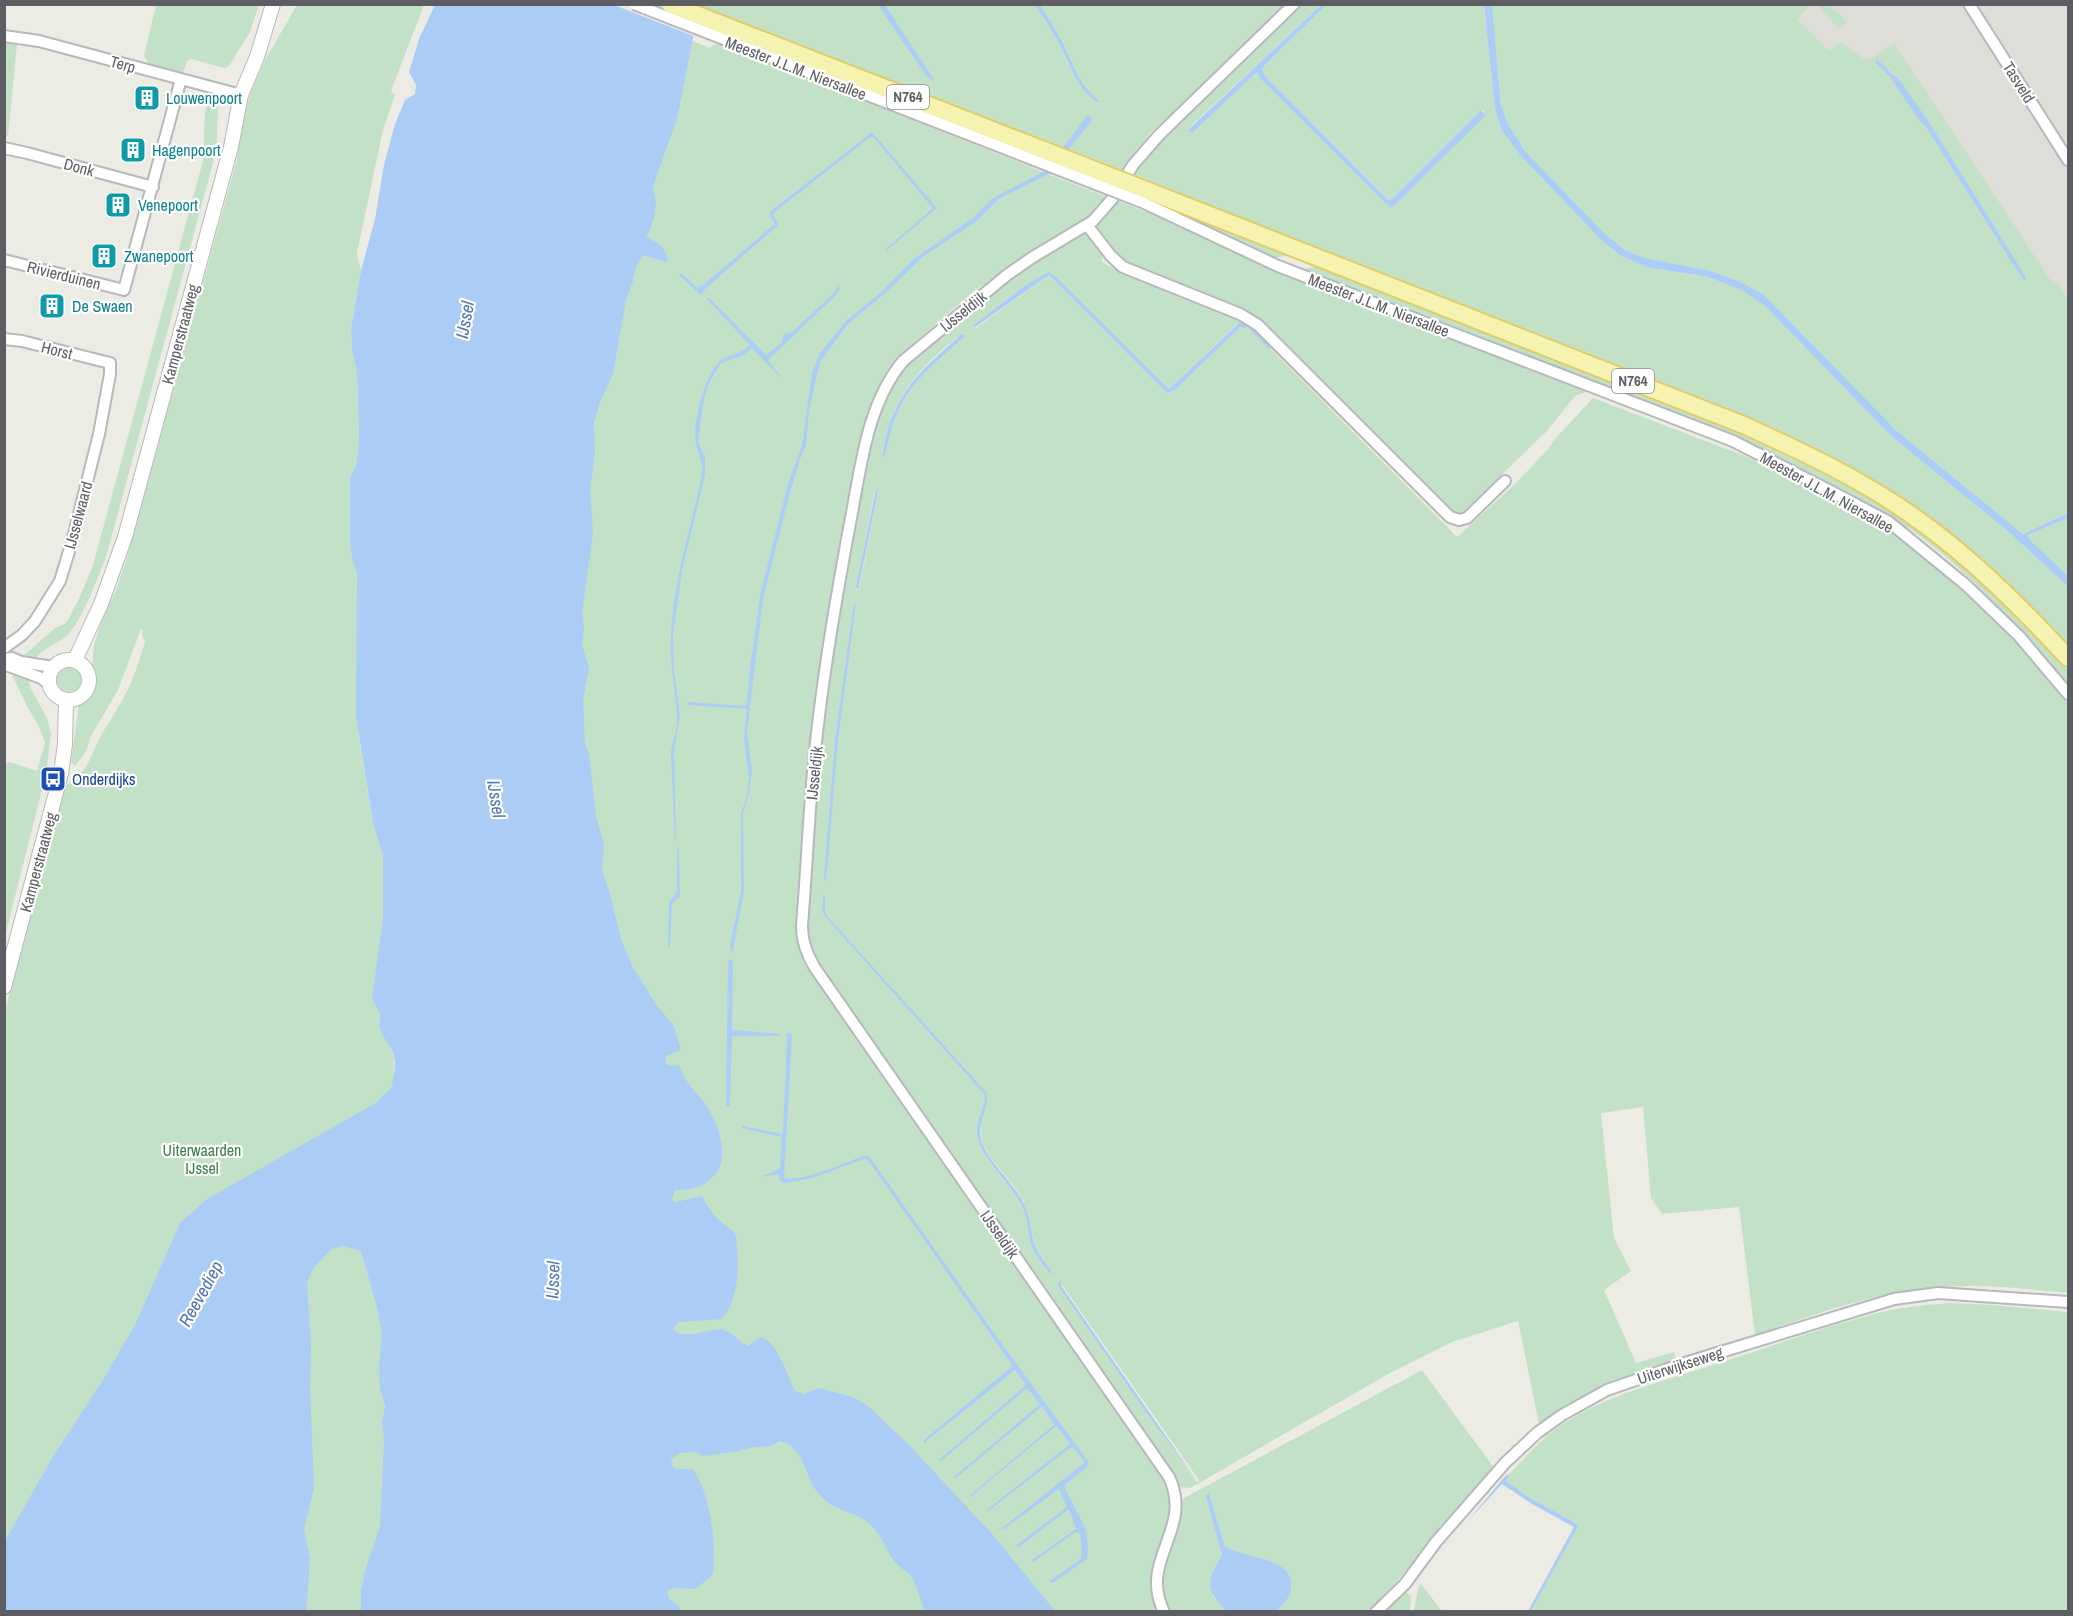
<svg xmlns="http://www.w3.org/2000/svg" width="2073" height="1616" viewBox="0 0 2073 1616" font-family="'Archivo Narrow',sans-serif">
  <rect width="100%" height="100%" fill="#edece4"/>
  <path fill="#deddd8" d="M1780,5H2068V326L1820,55Z"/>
  <path fill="#c3e1c7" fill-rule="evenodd" d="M156,5H259L250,32L229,66L224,68L191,59L187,61L183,73L150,66L144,56Z
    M297,5H424L391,91L395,95L383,130L357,253L361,271L351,329L352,350L357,374L359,440L356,465L350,478L352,559L357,573L358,732L373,823L383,857V918L391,1050L394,1057L382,1334C380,1360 379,1382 385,1408L379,1612H5V1012L63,787C90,771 88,760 101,735C109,722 118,709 125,695C134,679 139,660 145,642L142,635L143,630L141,629L118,690L91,736L86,752L75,766L71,762L79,704L88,697L94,687L95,676L92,668L94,645L103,617L115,593L126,561L236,163L245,112L252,90L265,60Z
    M701,5H1289L1149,134L1125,171L714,12L702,7Z
    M1299,5H1321L1189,128V132L1257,72L1261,78L1383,201L1395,205L1485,115L1484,111L1481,110L1392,199L1388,200L1266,77L1262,70L1264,66L1326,5H1484L1495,109L1501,129L1520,155L1602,241L1620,255L1646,267L1708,277L1741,290L1764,305L1892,437L2010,533L2068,587V645L1994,571L1924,513L1885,488L1712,406L1509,324L1335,257L1131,173L1144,155Z
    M1492,5H1811L1797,19L1829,51L1840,42L1866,60L1874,57L1894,43L2053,284L2058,282L2068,300V513L2023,534L1898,432L1763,294L1741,282L1711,271L1645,258L1625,250L1603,232L1525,151L1508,124L1501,105ZM1875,62L1889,69L1901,82L1931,125L2026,277L2023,280L1926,127L1919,120L1890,77Z
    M1818,5H1828L1848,22L1838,29Z
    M692,41L710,48L714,44L722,45L1043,172L1047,175L1048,174L1110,198L1084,223L1040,245L973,292L897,357L878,388L869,415L838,568L800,937L1162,1469L1174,1501L1162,1548L1161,1611H660L569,687L581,382L679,104Z
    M4,42L17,44L8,136H4Z
    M210,91L219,94C216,115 219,135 215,156L106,557C98,576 81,626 64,638C53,646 43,647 34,661L21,658L55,628L66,623L78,601L93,565L204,157C204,134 203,114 210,91Z
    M1144,197L1292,255L1271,258L1266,257Z
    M1116,200L1146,212L1148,210L1292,278L1589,391L1575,396L1546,432L1458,517L1450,513L1264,327L1140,271L1118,259L1096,230V224Z
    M1084,231L1103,251L1102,262L1124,274L1228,314L1242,322L1237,324L1169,389L1051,272L1027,284L973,327L976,328L1049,275L1168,393L1175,390L1237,329L1245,326L1271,349L1457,537L1513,486L1549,448L1555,439L1593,398L1745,456L1860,512L1894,531L1921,550L2010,632L2068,703V1293C2027,1289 1986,1284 1945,1287C1880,1290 1816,1314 1755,1335L1739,1207L1662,1214L1651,1198L1643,1107L1601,1113L1614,1238L1631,1271L1604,1290L1636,1363L1674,1352L1676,1363C1627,1378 1579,1391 1539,1424L1518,1321L1452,1342L1390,1373L1199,1483L1190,1488L1180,1487L1129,1409L951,1160L817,967L805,936L817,752L835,617L864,461L884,397L906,365L1011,278ZM963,334C938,358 911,381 897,414C891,427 889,442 885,455C888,442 888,426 893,414C905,383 936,352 963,334ZM875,490L878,492L859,590H856ZM855,603L856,605L838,742L825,882L835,739ZM823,895L825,897V909L827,916L987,1095L980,1124L982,1142L990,1157L1016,1189L1024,1203L1036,1248L1049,1273C1043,1264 1034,1255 1031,1245C1027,1230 1028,1215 1019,1201C1007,1180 985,1163 978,1139C973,1121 987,1106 984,1094L825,917L822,911ZM1060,1282L1199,1480L1197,1482L1062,1291Z
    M1319,266L1608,378L1730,429L1885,504L1961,558L2059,657L2068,668V689C2023,633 1976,577 1918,535C1873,502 1819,479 1768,455L1298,270Z
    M2068,518V576L2028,538V535Z
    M57 680a12 12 0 1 1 24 0a12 12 0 1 1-24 0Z
    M12,675L29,681L30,687L47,718L51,733L46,774L5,936V764L10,762L37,771L45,743L38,724L29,710Z
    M1950,1303L1993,1305L2068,1312V1611H1531L1579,1525L1527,1496L1506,1481L1508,1475C1524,1459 1539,1441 1557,1428C1601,1396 1670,1379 1722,1362C1776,1345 1831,1324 1887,1311C1908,1306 1929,1305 1950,1303Z
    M1422,1370L1495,1469L1371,1611H1276L1289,1598L1225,1546L1209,1493L1222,1555L1216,1564L1213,1597L1226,1611L1168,1612L1160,1580L1180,1503L1184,1498Z
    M1421,1584L1442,1611L1414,1612L1418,1588Z
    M1402,1591H1405L1411,1596L1410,1611L1382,1612Z"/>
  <path fill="#abccf5" d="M435,5H703L694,33L677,119L653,186L656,203L654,218L649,232L646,235C657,246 663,241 668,260L665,262L643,255L636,267L633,281L626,300L613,374L600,402L594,423L595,454L590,490L593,533L582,612L584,628L582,645L589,668L583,700L585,744L589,754L596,816L604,845L602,870L610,894L621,939L632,966L657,1006L673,1024L681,1050L666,1056V1063L669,1066L679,1065C684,1082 695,1090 705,1104C718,1122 732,1158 713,1177C702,1188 690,1190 675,1190L672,1200L676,1202L702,1196C707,1207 716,1218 725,1225C730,1229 733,1230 736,1236C739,1262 740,1298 722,1319L679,1322L673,1329C685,1342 709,1327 724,1330C734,1333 739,1342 748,1346C753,1343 754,1339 759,1338C775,1334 789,1380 795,1391L804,1394L818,1388L853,1397L868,1406L910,1446L993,1535L1055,1611H924C923,1605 915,1583 912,1577C908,1572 903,1570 898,1565C885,1552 882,1532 866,1521C849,1509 836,1513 819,1494C803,1476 807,1449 780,1441L770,1446L754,1447L734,1452L703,1456L696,1452L680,1453L671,1459L672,1466L676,1469H692C709,1486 719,1554 712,1576L695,1589L674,1588L667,1591L669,1599L679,1606L681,1611H361V1591L365,1571L380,1527L384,1439L382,1422L385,1407L380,1388L379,1366L382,1334L377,1307L361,1251L343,1246L331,1249L313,1269L307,1282L311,1346L310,1387L314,1488L304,1529L310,1559L306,1611L5,1612V1541L52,1458L103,1380L136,1323L180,1223L207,1199L374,1104L392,1087C393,1078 396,1065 394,1056C390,1039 375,1035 381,1015L372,999L383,917V857L373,823L356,717L357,573L352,559L350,540V478L356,465L359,440L357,374L352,350L351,329L361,271L375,219L384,165L395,124L405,100L415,94L416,85L409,72L419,39Z
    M878,5H885L935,81L930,79L925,74Z
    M1035,5H1040C1049,19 1059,34 1066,50C1077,73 1079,83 1099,101V103C1078,91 1073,70 1062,49C1055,34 1044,19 1035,5Z
    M1321,5H1326L1264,66L1262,70L1266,77L1388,200L1392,199L1481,110L1486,115L1395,205L1391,207L1383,201L1260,78L1257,72L1192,133L1188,130Z
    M1484,5H1492L1501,105L1508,124L1525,151L1603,232L1625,250L1645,258L1711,271L1741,282L1763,294L1898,432L2023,534L2068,513V518L2028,535V538L2068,576V587L2010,533L1892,437L1764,305L1741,290L1708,277L1646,267L1620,255L1602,241L1520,155L1501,129L1495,109Z
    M1877,59L1901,82L1931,125L2026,277L2025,280H2023L1926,127L1919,120L1890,77L1875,62Z
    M1090,115L1092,120L1049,174L1000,198L977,221L924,256L882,296L848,324L820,362L809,410L806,446L800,459L790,493L763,599L747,731L752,772L749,793L743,813L744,891L733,950L731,951L730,946L741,891V813L747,796L749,778L744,737L747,709L688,705L687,702L745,706L747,703L750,668L761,591L788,484L802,445L812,373L820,353L845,322L879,294L915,258L973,218L993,198L1045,171L1087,116Z
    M872,132L937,208L886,251L885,250L932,209V207L874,138L870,137L775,212L773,215L778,223L777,226L705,289L701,295L679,275L682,273L697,288L703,285L775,224L770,216L771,211Z
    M1049,272L1053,274L1169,389L1239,323H1246L1272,348L1269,349L1247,327H1240L1175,390L1167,393L1049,275L974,328V325L1027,284Z
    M838,284L840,289L837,294L768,360L784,381L752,348L742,356L721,363L709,383L704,399L698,441L705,458V475L682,570L673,635L674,671L680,716L674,751L676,842H675L671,754C671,743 677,734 677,723C677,694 669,666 671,636C673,581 691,528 702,475C703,459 698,457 696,443C692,425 704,377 718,363C726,354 741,355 750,345L706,298H709L766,355L782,342L784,334L791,333L835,292Z
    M962,334L965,336C939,360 911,380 897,414C891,427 889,442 885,455L883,457C883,448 886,438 888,429C901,385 929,363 962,334Z
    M876,489L878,492L858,591L856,587Z
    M854,603L856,605L838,742L826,882L824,877L835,739Z
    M677,848L679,849L680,896L672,904L670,947L668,945L669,902L677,892Z
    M823,895L825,897V909L827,916L986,1092C991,1106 975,1122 982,1142C990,1164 1011,1180 1022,1200C1030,1214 1030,1230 1035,1245C1038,1256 1047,1263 1052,1273H1049C1043,1264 1035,1256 1031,1245C1027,1230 1028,1215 1019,1201C1007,1179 985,1163 978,1139C973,1121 987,1106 984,1094L825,917L822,911Z
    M730,959L733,961L732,1030L781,1034L778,1036H732L730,1105L727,1107L726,1106L728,961Z
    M786,1033H791L792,1036L784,1178C804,1182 846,1162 866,1155L869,1156L994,1333L1088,1461L1089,1465L1065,1485V1489L1085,1527L1088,1544L1087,1559L1053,1583L1050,1582L1051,1580L1081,1559L1082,1549L1080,1533L1075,1532L1034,1562L1032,1560L1076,1529L1069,1509L1019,1547L1015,1546L1067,1507L1059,1489L1004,1529H1001L1084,1463V1461L1073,1447L1070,1448L987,1512L988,1509L1069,1445V1442L1056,1426L970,1497L969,1496L1054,1425L1043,1407H1041L956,1478L954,1477L1040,1404L1027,1388L941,1461L939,1460L1026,1385L1015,1370L924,1443V1440L1011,1367L1012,1365L868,1160L864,1159L812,1178L784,1183L780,1181L779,1174L760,1177L780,1169L782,1137L742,1128V1126L781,1134L783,1132L787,1039Z
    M1060,1281L1062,1287L1198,1482L1146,1412L1059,1287L1058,1283Z
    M1507,1474L1508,1477L1506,1481L1527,1496L1579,1525L1531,1611H1528L1574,1527L1532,1504L1502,1484L1466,1523Z
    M1209,1493L1225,1546C1242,1559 1291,1556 1291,1584C1292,1597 1285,1603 1276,1611H1226C1205,1591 1207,1579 1222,1555L1206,1496Z"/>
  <path fill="#edece4" d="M614,5H699L705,7L696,37Z"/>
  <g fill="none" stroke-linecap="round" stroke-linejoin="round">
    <g stroke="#b6b8bc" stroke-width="14">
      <path id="street" d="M1969,4L2068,160
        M4,36L39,41L241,95
        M4,148L27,153L153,187
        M1142,202L1278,266L1733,441L1840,496L1889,522L1966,585L2019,636L2068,694
        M1087,225L1111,256L1123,267L1240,314L1258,325L1450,517L1459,520L1467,518L1505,481
        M4,260L124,290L181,79
        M4,339L22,341L110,363V374L99,434L73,538L60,581L35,621L22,635L4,648
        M4,658L6,665L41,678L49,684
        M5,659L12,658L21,662L53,667
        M1164,1612C1138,1559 1194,1530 1169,1477L815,968C807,954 802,942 802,925C806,878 808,831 812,784C819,697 834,610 850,523C861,468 866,406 903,361L1007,275L1033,257L1093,221L1112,199L1133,165L1159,135L1294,4
        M1376,1612L1405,1584L1436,1542L1505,1463L1537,1433L1562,1415L1607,1390L1685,1363L1894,1299L1938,1293L2068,1302"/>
    </g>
    <g stroke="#b7b9be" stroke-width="16">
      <path id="secondary" d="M49 680a20 20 0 1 1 40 0a20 20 0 1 1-40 0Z
        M75,660L101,604L125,537L231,147L241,95L257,57L273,4
        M4,987L61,774L65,744L66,700"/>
    </g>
    <g stroke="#e1cd68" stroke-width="20">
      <path id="primary" d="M1146,190L1746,426C1802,452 1859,478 1910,514C1969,555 2020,606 2068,658"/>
    </g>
    <use href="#street" stroke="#fff" stroke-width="10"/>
    <use href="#secondary" stroke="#fff" stroke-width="14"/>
    <use href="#primary" stroke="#f6f2b0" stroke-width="16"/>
    <g stroke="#b6b8bc" stroke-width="14" stroke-linecap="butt">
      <path id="street-bridge" d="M634,4L1142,202"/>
    </g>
    <g stroke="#e1cd68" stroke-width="20" stroke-linecap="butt">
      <path id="primary-bridge" d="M670,4L1146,190"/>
    </g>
    <use href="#street-bridge" stroke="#fff" stroke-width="10"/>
    <use href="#primary-bridge" stroke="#f6f2b0" stroke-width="16"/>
  </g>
  <defs>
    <g id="building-square" transform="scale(1.35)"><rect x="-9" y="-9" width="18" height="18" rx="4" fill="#0f9aa8" stroke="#fff"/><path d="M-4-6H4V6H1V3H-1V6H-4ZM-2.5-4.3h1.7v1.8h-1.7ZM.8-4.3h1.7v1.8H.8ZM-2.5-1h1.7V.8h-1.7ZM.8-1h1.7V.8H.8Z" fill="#fff"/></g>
    <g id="bus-square" transform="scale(1.35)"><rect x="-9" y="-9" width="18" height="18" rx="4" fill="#1a4fb4" stroke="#fff"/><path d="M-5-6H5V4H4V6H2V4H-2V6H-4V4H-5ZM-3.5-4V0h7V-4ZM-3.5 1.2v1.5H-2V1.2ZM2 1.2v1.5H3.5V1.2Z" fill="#fff"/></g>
  </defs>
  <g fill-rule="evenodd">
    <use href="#building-square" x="147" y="98"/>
    <use href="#building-square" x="133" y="150"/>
    <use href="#building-square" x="118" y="205"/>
    <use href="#building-square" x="104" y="256"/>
    <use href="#building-square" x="52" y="306"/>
    <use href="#bus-square" x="53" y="779"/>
  </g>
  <g text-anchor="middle" stroke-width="4.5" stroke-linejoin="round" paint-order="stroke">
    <g fill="#fff" stroke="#8d8e92" stroke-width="1.5">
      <rect x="887" y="85" width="42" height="24" rx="4.5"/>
      <rect x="1612" y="369" width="42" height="24" rx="4.5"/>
    </g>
    <g font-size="15" font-weight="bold" fill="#5c5e63">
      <text x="908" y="102">N764</text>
      <text x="1633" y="386">N764</text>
    </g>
    <g font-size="16" fill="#5c5e63" stroke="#fff">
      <text transform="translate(123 64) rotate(16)" y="6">Terp</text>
      <text transform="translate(796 68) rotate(21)" y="6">Meester J.L.M. Niersallee</text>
      <text transform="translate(2019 82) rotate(58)" y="6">Tasveld</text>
      <text transform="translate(79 167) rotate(15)" y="6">Donk</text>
      <text transform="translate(64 275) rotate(14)" y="6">Rivierduinen</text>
      <text transform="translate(1379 305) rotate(21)" y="6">Meester J.L.M. Niersallee</text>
      <text transform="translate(963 311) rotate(-39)" y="6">IJsseldijk</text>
      <text transform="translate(180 334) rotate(-75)" y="6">Kamperstraatweg</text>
      <text transform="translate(57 350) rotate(14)" y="6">Horst</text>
      <text transform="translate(1827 492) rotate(29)" y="6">Meester J.L.M. Niersallee</text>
      <text transform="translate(78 515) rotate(-75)" y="6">IJsselwaard</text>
      <text transform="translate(814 773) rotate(-84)" y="6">IJsseldijk</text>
      <text transform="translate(38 862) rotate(-75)" y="6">Kamperstraatweg</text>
      <text transform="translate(1000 1234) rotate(55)" y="6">IJsseldijk</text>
      <text transform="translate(1680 1365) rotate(-18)" y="6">Uiterwijkseweg</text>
    </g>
    <g font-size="16" fill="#0d838f" stroke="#fff" text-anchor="start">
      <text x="166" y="104">Louwenpoort</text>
      <text x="152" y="156">Hagenpoort</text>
      <text x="138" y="211">Venepoort</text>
      <text x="124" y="262">Zwanepoort</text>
      <text x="72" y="312">De Swaen</text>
    </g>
    <g font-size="16" fill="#164399" stroke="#fff" text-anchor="start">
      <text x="72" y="785">Onderdijks</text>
    </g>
    <g font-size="16" fill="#3e7f49" stroke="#fff">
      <text x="202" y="1156">Uiterwaarden<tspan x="202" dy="18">IJssel</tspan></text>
    </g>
    <g font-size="18" font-style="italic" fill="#5176b5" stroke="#fff">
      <text transform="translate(465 320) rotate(-80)" y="6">IJssel</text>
      <text transform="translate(496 799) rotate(81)" y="6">IJssel</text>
      <text transform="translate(553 1280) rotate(-88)" y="6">IJssel</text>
      <text transform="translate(201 1294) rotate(-61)" y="6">Reevediep</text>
    </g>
  </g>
  <rect width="2073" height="1616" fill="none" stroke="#5c5e63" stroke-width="12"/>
</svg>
